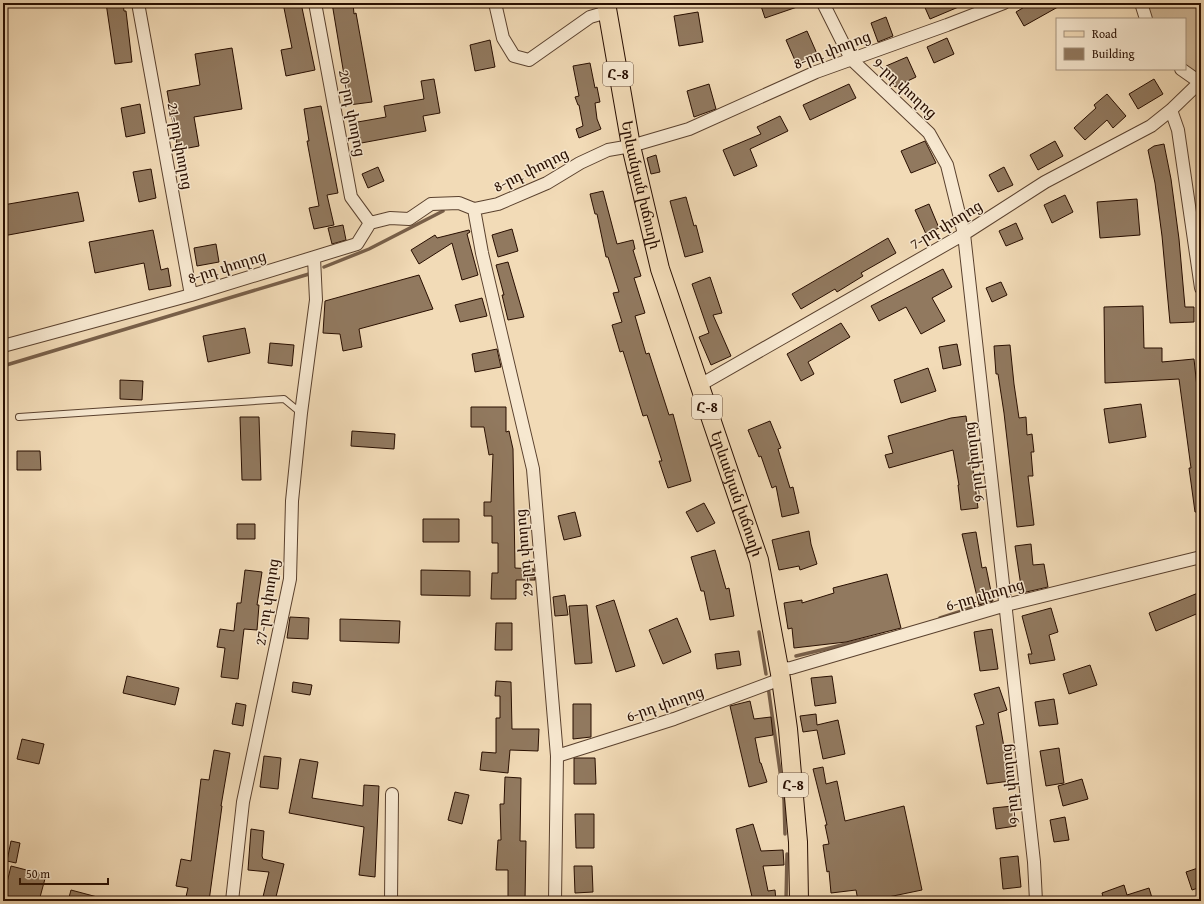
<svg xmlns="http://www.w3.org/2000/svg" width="1204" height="904" viewBox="0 0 1204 904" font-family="'Gentium Book Plus','Noto Serif Armenian',serif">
  <rect width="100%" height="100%" fill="#f2dbb7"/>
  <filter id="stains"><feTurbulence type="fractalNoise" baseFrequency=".005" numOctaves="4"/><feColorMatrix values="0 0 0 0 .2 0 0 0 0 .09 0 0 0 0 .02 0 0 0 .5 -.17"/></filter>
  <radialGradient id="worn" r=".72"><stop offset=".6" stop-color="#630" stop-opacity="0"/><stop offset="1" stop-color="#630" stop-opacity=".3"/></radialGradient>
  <path fill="#d0b898" stroke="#7c634c" d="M1145,3H1201V79L1185,68V19H1148Z"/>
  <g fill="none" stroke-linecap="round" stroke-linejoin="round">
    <path stroke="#785f49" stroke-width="3.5" d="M324,267L369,249L443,211
      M3,366L309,274
      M940,618L971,608
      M759,632L766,674
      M796,656L884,635
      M768,686L784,800L785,834
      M786,901L787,854"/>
  </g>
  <path fill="#91795f" stroke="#280e00" d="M106,3H123L124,11H126L132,62L115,64Z
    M283,3H301L315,70L286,76L281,50L292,48Z
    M332,3H353L354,14L356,13L372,102L349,105Z
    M760,3H803V5L765,18Z
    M923,3H968L930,19Z
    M1031,3H1065L1024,26L1016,12Z
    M698,12L703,42L679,46L674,16Z
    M886,17L893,36L878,42L871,23Z
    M807,31L818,56L797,65L786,40Z
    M947,38L954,54L934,63L927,47Z
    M490,40L495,67L475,71L470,45Z
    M232,48L242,109L194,117L199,146L178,150L167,91L200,85L195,54Z
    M907,57L916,77L895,87L886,66Z
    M590,63L595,88L597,87L600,102L595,103L597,119L601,129L579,138L576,129L583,126L579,105H578L575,97L579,96L573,66Z
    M434,79L440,113L423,116L426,131L356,144L352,123L386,117L384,106L424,99L421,81Z
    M1154,79L1163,94L1138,109L1129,94Z
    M709,84L716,109L694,117L687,91Z
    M849,84L856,98L810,120L803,105Z
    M1107,94L1126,116L1113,128L1107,120L1085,140L1074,128L1096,108L1094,105Z
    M140,104L145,133L126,137L121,108Z
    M321,106L338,193L327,195L334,225L314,229L309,208L319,206L307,141H309L304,109Z
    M780,116L788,131L750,149L757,166L734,176L723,150L761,134L757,127Z
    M925,141L936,163L911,173L901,151Z
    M1055,141L1063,156L1038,170L1030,155Z
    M1164,144L1171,179L1179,239L1185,307H1194V322L1170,323L1162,236L1155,183L1148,150L1154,146Z
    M656,155L660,172L651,174L647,158Z
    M378,167L384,181L368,188L362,174Z
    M1004,167L1013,185L998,192L989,175Z
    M151,169L156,198L139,202L133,172Z
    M603,191L617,244L633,240L635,249L633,250L641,276L634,278L645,313L635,316L646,354L649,353L669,415L673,414L691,481L668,488L659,461H662L647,415L643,416L623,351L620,352L612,325L622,322L613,293L619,292L608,257H606L597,214H595L590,194Z
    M78,192L84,221L3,236V205Z
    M1065,195L1073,212L1052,223L1044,205Z
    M686,197L694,226L696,225L703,252L685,257L670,201Z
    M1137,199L1140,235L1100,238L1097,202Z
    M929,204L939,228L926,234L915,210Z
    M1016,223L1023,239L1006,246L999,231Z
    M343,225L346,240L332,244L328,228Z
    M512,229L518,251L498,257L492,235Z
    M153,230L161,270L168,268L171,286L149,290L144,263L95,273L89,242Z
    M469,230L470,232L467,234L478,275L462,280L452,243L419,264L411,250L435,235L437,238Z
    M888,238L896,253L861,273L863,276L837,292L835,289L801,309L792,294Z
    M216,244L219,262L197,266L194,248Z
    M508,262L524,317L508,320L502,295H504L496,265Z
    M943,269L952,287L932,298L945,321L921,334L906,307L879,321L871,306Z
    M419,275L433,309L359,329L362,347L343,351L340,334L323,333L325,301Z
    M710,277L722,313L713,315L731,356L711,365L699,337L709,333L692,284Z
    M1001,282L1007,295L992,302L986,288Z
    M482,298L487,316L460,322L455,305Z
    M1143,306L1144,348H1162V362L1194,359L1198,397L1201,409V512H1195L1189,468H1191L1179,379L1105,383L1104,307Z
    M841,323L850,337L808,362L814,374L801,381L787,354Z
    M245,328L250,353L208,362L203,336Z
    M270,343L294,345L292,366L268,363Z
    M957,344L961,365L943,369L939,347Z
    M1010,345L1014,384L1019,418L1026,417L1027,435L1032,434L1034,452H1031L1033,476H1028L1034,525L1017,527L1004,413L998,374H996L994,346Z
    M497,349L501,367L475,372L472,354Z
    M928,368L936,391L901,403L894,380Z
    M120,380L143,381L142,400L120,399Z
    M1141,404L1146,437L1109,443L1104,409Z
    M471,407H506V432L509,431L513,449L515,568L534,569L535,580H516V599H491L492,573H498V543H492V516H484V502H491L493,454L489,455L484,427H471Z
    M966,416L978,508L961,510L958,485H959L953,450L889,468L885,455L893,453L888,436L951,418Z
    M240,417H259L261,480H242Z
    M770,421L781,448L778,449L790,488L793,487L799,513L782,517L776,486L772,488L761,456L759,457L748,430Z
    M352,431L395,434L394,449L351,446Z
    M17,451H40L41,470H17Z
    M704,503L715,523L697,532L686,512Z
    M575,512L581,536L564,540L558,516Z
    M423,519H459V542H423Z
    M237,524H255V539H237Z
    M809,531L811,544L817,564L800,570L799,566L779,570L772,540Z
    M976,532L982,568L986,567L993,601L979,605L962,534Z
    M1031,544L1033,565L1044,564L1048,587L1022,593L1015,546Z
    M715,550L726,589L729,588L734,616L710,620L704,591H701L691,557Z
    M245,570L262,572L257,605H259L257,630L244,629L238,679L221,677L225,648L217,647L220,629L234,631L237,603H241Z
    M421,570L470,571V596L421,595Z
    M887,574L901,628L846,642L794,648L792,628L788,629L784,603L802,600V603L834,593L833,588Z
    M1198,593L1201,599V612L1156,631L1149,613Z
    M565,595L568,615L555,616L553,597Z
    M614,600L635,666L616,672L596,606Z
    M587,605L592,663L575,664L569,606Z
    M1051,608L1058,632L1049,635L1055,660L1030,664L1028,654H1032L1022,616Z
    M290,617L309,618L308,639L287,638Z
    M677,618L691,652L663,664L649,630Z
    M340,619L400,621L399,643L340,641Z
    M496,623H512V650H495Z
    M992,629L998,669L980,671L974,632Z
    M739,651L741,665L717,669L715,654Z
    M1090,665L1097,685L1069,694L1063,674Z
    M127,676L179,688L175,705L123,693Z
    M832,676L836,703L815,706L811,678Z
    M496,681L511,682L512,729H539L538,751L510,750L508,773L480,770L482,752L496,753V718H500V696H495Z
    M293,682L312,685L310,695L292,692Z
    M999,687L1007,710L998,713L1010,781L987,784L976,726L984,724L974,694Z
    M1054,699L1058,724L1039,726L1035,702Z
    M750,701L754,719L771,717L773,735L755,738L760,763H761L767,782L749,787L730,706Z
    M236,703L246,705L243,726L232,724Z
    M573,704H591V737L573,739Z
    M816,714L817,725L838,720L845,754L823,759L817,730L803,732L800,716Z
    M22,739L44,744L39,764L17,759Z
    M1059,748L1064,783L1046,786L1040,751Z
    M214,750L230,753L221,806H222L209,901H185L188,888L176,886L181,859L191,861L201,779L209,780Z
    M264,756L281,758L278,789L260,787Z
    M574,758H595L596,784H574Z
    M300,759L318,762L312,798L363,806L364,785L379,786L375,877L359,875L364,827L289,813Z
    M823,767L826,784L837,781L845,821L904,806L922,890L869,901H858L856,890L831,893L829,871L827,872L823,845L829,844L825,825H827L813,769Z
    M505,777L521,778L520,841H526L525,901H508V870H496L498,840H501L500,804H504Z
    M1082,779L1088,799L1063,806L1058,786Z
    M455,792L469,795L462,824L448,820Z
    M1013,806L1016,826L996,829L993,808Z
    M575,814H594V848H576Z
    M1065,817L1069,840L1054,842L1050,820Z
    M753,824L761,851L783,850L784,865L763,866L768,891L775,890L776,901H753L736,829Z
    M251,829L264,831L262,856L263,859L284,864L275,901H262L269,872L248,870Z
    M11,841L20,843L16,863L7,861Z
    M1018,856L1021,887L1003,889L1000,858Z
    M11,866L46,875L39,901H27L4,895Z
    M574,866H592L593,892L575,893Z
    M1201,867V887L1192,890L1186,872Z
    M1124,885L1127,895L1149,888L1153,901H1104L1102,893Z
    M71,890L101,898V901H68Z"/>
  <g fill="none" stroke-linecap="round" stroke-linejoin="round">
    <g stroke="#5a412e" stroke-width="8">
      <path id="lane" d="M19,417L284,399L301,413"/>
    </g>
    <g stroke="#5a412e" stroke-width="14">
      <path id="street" d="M138,3L191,295
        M315,3L351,197L370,223
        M495,3L503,38L514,56L529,60L590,17L607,12
        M823,3L851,59L929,133L947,165L964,234L1034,862L1036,901
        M1141,3L1146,19
        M1181,69L1201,83
        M1171,110L1178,130L1201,288
        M474,209L482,253L533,469L557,756L555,901
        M3,346L191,295L357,244L370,223L390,218L409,219L431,204L459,203L474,209L498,204L547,183L580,163L608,150L631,146L689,129L816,72L947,25L1004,3
        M700,385L964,234L1045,182L1151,126L1171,110L1200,82
        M780,669L791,668L1006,605L1201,557
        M557,756L674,719L781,679
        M232,901L243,802L290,579L292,501L301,413L316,300L314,258
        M391,901L392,794"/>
    </g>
    <g stroke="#280e00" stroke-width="20">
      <g id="primary">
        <path id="s1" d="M606,3L631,146L660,269L759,560L781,679L788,729L798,842L799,901"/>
      </g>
    </g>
    <use href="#lane" stroke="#f7e8d0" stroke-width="6"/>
    <use href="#street" stroke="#f7e8d0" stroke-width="12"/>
    <use href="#primary" stroke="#f2dbb7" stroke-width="18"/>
  </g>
  <g text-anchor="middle" stroke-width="3" stroke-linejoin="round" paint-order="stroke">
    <g fill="#f7e8d0" stroke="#664f3e" stroke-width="1">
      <rect x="603" y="62" width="30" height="24" rx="3"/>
      <rect x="692" y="395" width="30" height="24" rx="3"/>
      <rect x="778" y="773" width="30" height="24" rx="3"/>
    </g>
    <g font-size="14" font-weight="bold" fill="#280e00">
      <text x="618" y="79">Հ-8</text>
      <text x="707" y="412">Հ-8</text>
      <text x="793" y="790">Հ-8</text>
    </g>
    <g font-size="15" fill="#280e00" stroke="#f7e8d0">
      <text transform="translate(832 50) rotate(-21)" y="5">8-րդ փողոց</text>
      <text transform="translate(905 88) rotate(43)" y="5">9-րդ փողոց</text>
      <text transform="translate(352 113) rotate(79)" y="5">20-րդ փողոց</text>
      <text transform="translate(180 146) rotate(80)" y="5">21-րդ փողոց</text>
      <text transform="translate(531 170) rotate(-26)" y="5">8-րդ փողոց</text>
      <text dy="5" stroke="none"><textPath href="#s1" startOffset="185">Երևանյան խճուղի</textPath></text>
      <text transform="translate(946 225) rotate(-31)" y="5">7-րդ փողոց</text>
      <text transform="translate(227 267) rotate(-17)" y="5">8-րդ փողոց</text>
      <text transform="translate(974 462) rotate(-97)" y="5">9-րդ փողոց</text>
      <text dy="5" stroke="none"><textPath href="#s1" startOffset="509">Երևանյան խճուղի</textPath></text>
      <text transform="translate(524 553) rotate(-95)" y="5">29-րդ փողոց</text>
      <text transform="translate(985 595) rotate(-16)" y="5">6-րդ փողոց</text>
      <text transform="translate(267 602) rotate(-81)" y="5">27-րդ փողոց</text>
      <text transform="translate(665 704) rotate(-19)" y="5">6-րդ փողոց</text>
      <text transform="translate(1010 784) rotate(-96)" y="5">9-րդ փողոց</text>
    </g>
  </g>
  <rect width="1204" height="904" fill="none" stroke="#f2dbb7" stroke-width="16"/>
  <rect x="4" y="4" width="1196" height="896" fill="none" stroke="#280e00" stroke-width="2"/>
  <rect x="8" y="8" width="1188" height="888" fill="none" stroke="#280e00"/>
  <rect x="1056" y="18" width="130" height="52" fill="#f7e8d0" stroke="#a4917d"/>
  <rect x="1064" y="31" width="20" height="6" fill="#f2dbb7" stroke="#a4917d"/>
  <text x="1092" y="38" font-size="12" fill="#280e00">Road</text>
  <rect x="1064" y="48" width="20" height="12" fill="#91795f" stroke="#a4917d"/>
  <text x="1092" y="58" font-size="12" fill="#280e00">Building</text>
  <path d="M20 878v6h88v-6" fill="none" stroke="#280e00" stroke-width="2"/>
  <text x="26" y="878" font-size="12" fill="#280e00" stroke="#f7e8d0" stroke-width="3" paint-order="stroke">50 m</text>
  <rect width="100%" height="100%" filter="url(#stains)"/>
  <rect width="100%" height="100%" fill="url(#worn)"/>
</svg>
